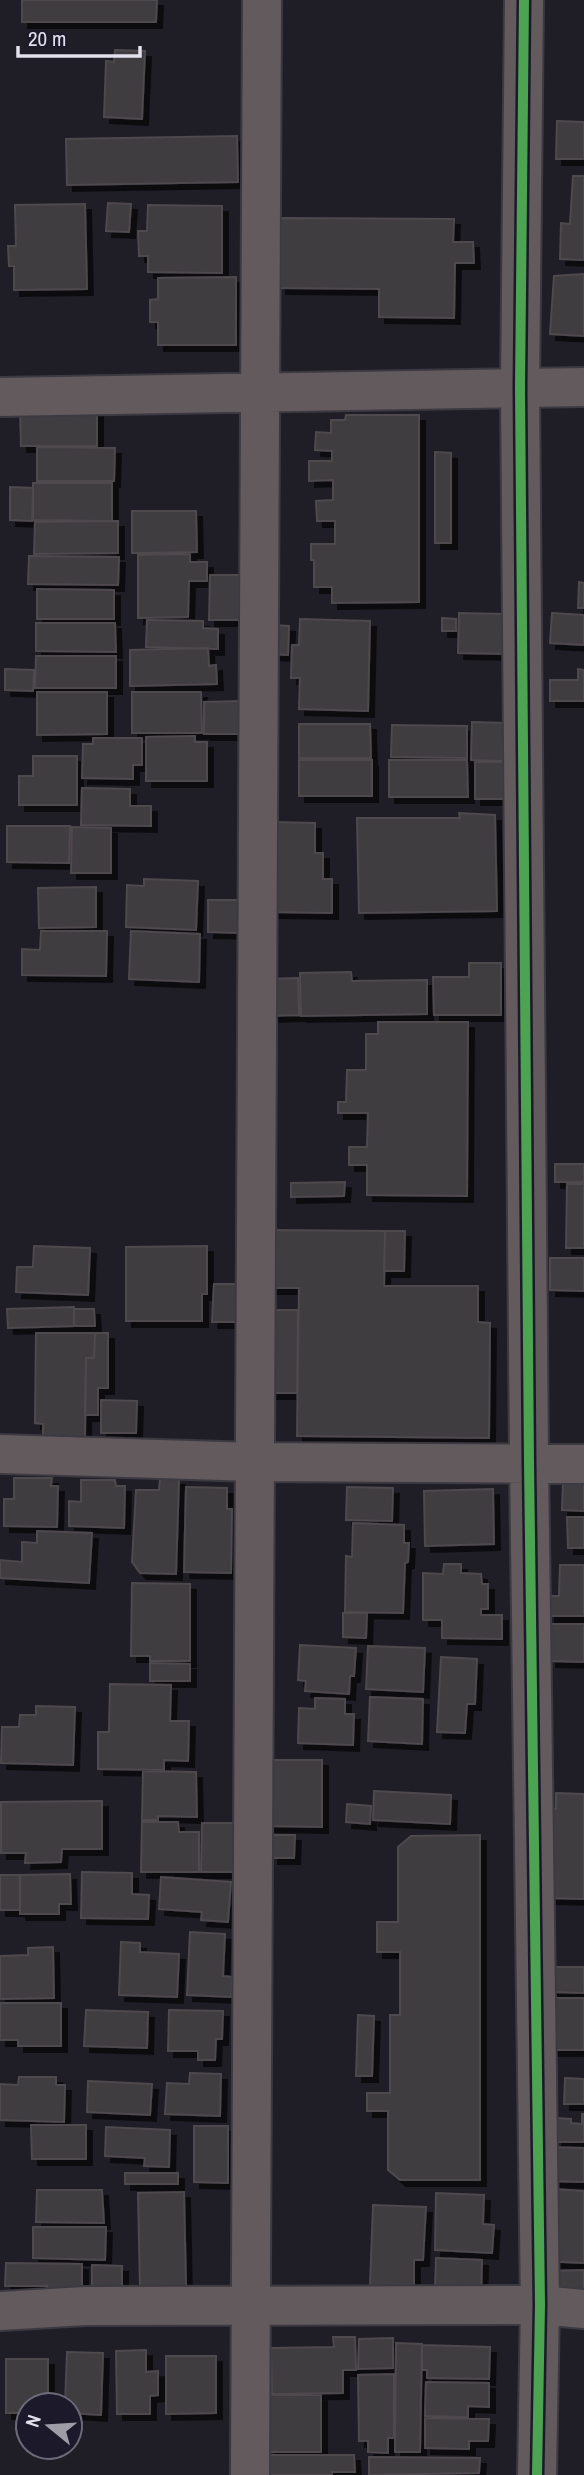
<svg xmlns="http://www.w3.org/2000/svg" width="584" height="2475" viewBox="0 0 584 2475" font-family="'Archivo Narrow',sans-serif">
  <defs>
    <filter id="shadow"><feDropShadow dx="6" dy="6" stdDeviation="0" flood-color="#0009"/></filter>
  </defs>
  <rect width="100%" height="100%" fill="#1f1e26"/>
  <path fill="#403c41" stroke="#4d484d" stroke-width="2" filter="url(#shadow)" d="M22,0H157L156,22H22Z
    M115,50L145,51L142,119L104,117L106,61L114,62Z
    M557,121L584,122V159H556Z
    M237,136L238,182L67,185L66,139Z
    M573,176H584V260L560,259L561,223L570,224Z
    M108,203L131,204L129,232L106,231Z
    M85,204L87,289L14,290V266H9L8,246H16L15,205Z
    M148,205L222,206V273L148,272V256H139L138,231H147Z
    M281,218L454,219L453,242H473L474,263H455L454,318L379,317V289L280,288Z
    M584,274V336L550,334L554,276Z
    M236,277V345H158V322H150V300L158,299V278Z
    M20,410H97V446H21Z
    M346,415H419V602L332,603V587H314V560H311V544H335V521H317L316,501L333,500V480L309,481V461H332V451L315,450L316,432L331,433V420H345Z
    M37,447L115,448L114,481H37Z
    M435,452L451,453V543H435Z
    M33,483H112V521L33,520Z
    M10,487L33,488L32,521L10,520Z
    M132,511H196L197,552L132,553Z
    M118,521V553L34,554L35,522Z
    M190,554V562H207V581H189L188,617L138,618V555Z
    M29,556L119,557L118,585L28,584Z
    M210,575H241L240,620H209Z
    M579,582L584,583V608H578Z
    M37,589L114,590V619H37Z
    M459,613L504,614L507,654L458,653Z
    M552,613L584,615V645L550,643Z
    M442,618L456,619V631H442Z
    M300,619L370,621L368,711L299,709L300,678H291L292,645H299Z
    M147,620L203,621V628L218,629V649L146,647Z
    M36,623H115L116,652L36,651Z
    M273,625L289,626L288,655L271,654Z
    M208,648L209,666L216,665L217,684L130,686V650Z
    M36,656H116V688H35Z
    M5,669L34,670L33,691L5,690Z
    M578,669L584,670V701H550V680H578Z
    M37,692H107V734L37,735Z
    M132,692H201L202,733H132Z
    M241,701L242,734H204V702Z
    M472,722L507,723L506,761L471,760Z
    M299,724H370L371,758H299Z
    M392,725L467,726V758L391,757Z
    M195,736V742H207V781H146V737Z
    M93,738H142V765H133V779L82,778L83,744H93Z
    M33,756H77V805H19V776H33Z
    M299,760H372V796H299Z
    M389,760H467L468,797H389Z
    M475,762H506V799H475Z
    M82,788L130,789V806H151V826L81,825Z
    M459,813L495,815L497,911L359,913L357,818H460Z
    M271,822L315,823V853H323V879H332V913L271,912Z
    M7,826H70L69,863L7,862Z
    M72,827L111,828V873H71Z
    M144,879L198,881L196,930L126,927L127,885L144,886Z
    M96,887V927L39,928L38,888Z
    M208,900H239V933L208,932Z
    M41,931H107L106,976L22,975V949L40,950Z
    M131,931L200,934L199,982L129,979Z
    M469,963H501V1015H434L433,977H469Z
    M351,972L352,981L427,980V1014L301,1016L300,973Z
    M298,978L299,1015L268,1016L267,979Z
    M378,1022H468L467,1196L367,1195V1165H349V1147H367L368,1113H338V1102H346L347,1070H366V1034H378Z
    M555,1164H584V1182H555Z
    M345,1182L344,1196L291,1197V1183Z
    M567,1184H584V1248H566Z
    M271,1230L385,1231L384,1286H478V1322L490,1323L489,1438L297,1436L299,1288H271Z
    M385,1231H405L404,1271H384Z
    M34,1246L90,1248L88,1295L16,1292L17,1267H33Z
    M207,1246V1294H202V1321H126V1247Z
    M550,1258H584V1291L550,1290Z
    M214,1284H238L237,1322H212Z
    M74,1307V1326L8,1328L7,1309Z
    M74,1309H94L95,1326H74Z
    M270,1310H298L297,1393H270Z
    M36,1333H95L94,1358H86L85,1437H43V1424L35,1423Z
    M95,1333H108V1388H98V1415H85L86,1358H94Z
    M101,1400L137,1401L136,1433H101Z
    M14,1478H52L51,1486H58L57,1527L4,1526V1499H14Z
    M160,1479H179L176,1574L140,1573L132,1562L136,1490H159Z
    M81,1480H115L116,1486H125L124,1528L69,1526V1501L81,1502Z
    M563,1482H584V1511L562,1510Z
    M186,1487L227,1488V1509H232L231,1573L184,1572Z
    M347,1487L393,1488L392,1521L346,1520Z
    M493,1489L494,1544L425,1546L424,1491Z
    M567,1517H584V1548H568Z
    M353,1523L404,1525V1543H409L408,1562L405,1563L403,1613L345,1612L346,1556L352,1557Z
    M37,1531L92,1533L89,1583L0,1578V1560L22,1562V1542L37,1543Z
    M444,1564H461V1573L481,1574L482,1584H488V1609H481V1615H502V1639L442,1638V1620H423V1573L443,1574Z
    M560,1565H584V1616H549V1596H559Z
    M132,1583L190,1584V1661H150V1656H131Z
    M343,1613H367L366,1638L343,1637Z
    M551,1624H584V1662L550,1661Z
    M300,1645L356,1648L354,1676H350L349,1694L305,1691L306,1681L298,1680Z
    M368,1646L425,1648L423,1692L366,1689Z
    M441,1657L477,1659L475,1704H467L465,1733L437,1732Z
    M150,1663L190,1664V1681H150Z
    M110,1684L171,1685L170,1721H189L188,1761L164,1760V1770L98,1769V1732H109Z
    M370,1697L423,1699L422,1744L368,1741Z
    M315,1698L345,1699V1714H354L353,1745L298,1743L299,1708L315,1709Z
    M36,1706L75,1707L73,1765L1,1763L2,1727H19L20,1715H36Z
    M268,1760H322V1827L267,1826Z
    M143,1771L196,1772L197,1817L158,1816V1820H142Z
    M374,1791L451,1795L450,1824L373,1820Z
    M556,1793L584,1794V1899L548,1898L551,1809H556Z
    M102,1801V1849H62L61,1862L25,1863L26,1853H1V1802Z
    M347,1804L371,1806L370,1824L346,1822Z
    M142,1822H178L179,1832H199V1872H141Z
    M202,1823H234L233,1872H201Z
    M273,1835H295L294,1858H272Z
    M480,1835V2180H400L388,2170V2111H367V2093H390V2015H400V1952H377V1922H398V1847L411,1836Z
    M82,1872L132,1873V1894L149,1895L148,1919L81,1918Z
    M70,1874L71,1904H59V1914H20V1875Z
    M0,1875H20V1910H0Z
    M161,1877L231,1882L228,1922L201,1920L202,1912L159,1909Z
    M190,1932L225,1934L223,1976L232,1977L231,1997L187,1995Z
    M121,1942L140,1943V1952L179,1954L177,1997L119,1995Z
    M53,1947L54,1998L0,1999V1956L28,1955V1948Z
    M550,1967H584V1993L550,1992Z
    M549,1998H584V2050H548Z
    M0,2003H61V2046H18V2040H0Z
    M86,2010L148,2012L147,2048L84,2046Z
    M169,2010L223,2011L222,2039H216L215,2060H198V2051H168Z
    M358,2015L374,2016L372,2076H356Z
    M190,2073L221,2074L220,2116L165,2114L167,2083L189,2084Z
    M19,2077H56V2085H65L64,2122L0,2120V2084L18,2085Z
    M565,2078L584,2079V2104H564Z
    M88,2081L152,2084L150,2115L87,2112Z
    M582,2114H584V2142H556V2118L571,2119V2123L582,2124Z
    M31,2125H86V2159H32Z
    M194,2126H228V2183L194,2182Z
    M106,2127L170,2130L169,2167L144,2166L145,2158L105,2156Z
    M544,2147L584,2148V2182L543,2181Z
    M125,2173H178V2184H125Z
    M552,2189L584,2191V2263L541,2261Z
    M37,2190H102L104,2223L36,2222Z
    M184,2192L186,2287L140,2289L138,2193Z
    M436,2193L484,2195L483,2224L494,2225L492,2253L435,2250Z
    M373,2205L426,2207L423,2260H414V2288L370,2286Z
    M33,2227H106L105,2260L33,2258Z
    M436,2258L482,2260L481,2302L435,2287Z
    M6,2263L82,2264V2295L47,2294V2286H5Z
    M92,2265L122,2266V2291H92Z
    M584,2270V2302H557L548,2271Z
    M333,2337H355L356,2370H343V2393L272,2394L271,2348L334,2347Z
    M393,2338V2368L358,2369L359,2339Z
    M396,2343L422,2344L420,2452H395Z
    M422,2345L490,2347L489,2379L427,2378V2370H422Z
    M146,2350V2372L158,2371V2395L150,2396V2414H117L116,2351Z
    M67,2352L103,2353L101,2415L70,2413V2405H65Z
    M166,2356H216V2413L166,2414Z
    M6,2359H48V2405H28V2413H6Z
    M394,2374V2438H388V2453L368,2452V2441H359L358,2375Z
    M426,2382L489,2383V2407L468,2406V2417L425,2416Z
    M269,2395H321V2452H269Z
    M425,2418L489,2419L488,2441H469V2449L425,2448Z
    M267,2455H354L355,2472H332V2475H267Z
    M369,2457L480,2458L479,2473L369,2475Z"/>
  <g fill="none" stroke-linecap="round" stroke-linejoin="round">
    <g stroke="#3b3a41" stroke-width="42">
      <path id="minor" d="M524,0L520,388L529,1462L540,2305L537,2475
        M0,397L584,387
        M0,1454L254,1462L584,1464
        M0,2311L85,2306L540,2305L584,2309
        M250,2475L262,0"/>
    </g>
    <use href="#minor" stroke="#635a5e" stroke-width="38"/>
    <g stroke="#1c1a2a" stroke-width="15">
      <path id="cycleway" d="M524,0L520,388L529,1462L540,2305L537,2475"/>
    </g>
    <use href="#cycleway" stroke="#4ca352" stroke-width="10"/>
  </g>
  <g transform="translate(49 2426) rotate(288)"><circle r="33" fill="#1c1a2a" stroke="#6b6a78" stroke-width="2"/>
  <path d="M0-5L12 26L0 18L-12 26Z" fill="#9e9da7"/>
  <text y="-10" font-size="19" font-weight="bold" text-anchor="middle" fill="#e2e1ec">N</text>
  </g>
  <path d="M18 46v10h122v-10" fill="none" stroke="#e2e1ec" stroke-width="3.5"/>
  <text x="28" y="46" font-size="21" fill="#e2e1ec" stroke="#1c1a2a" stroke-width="5" paint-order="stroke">20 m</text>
</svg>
